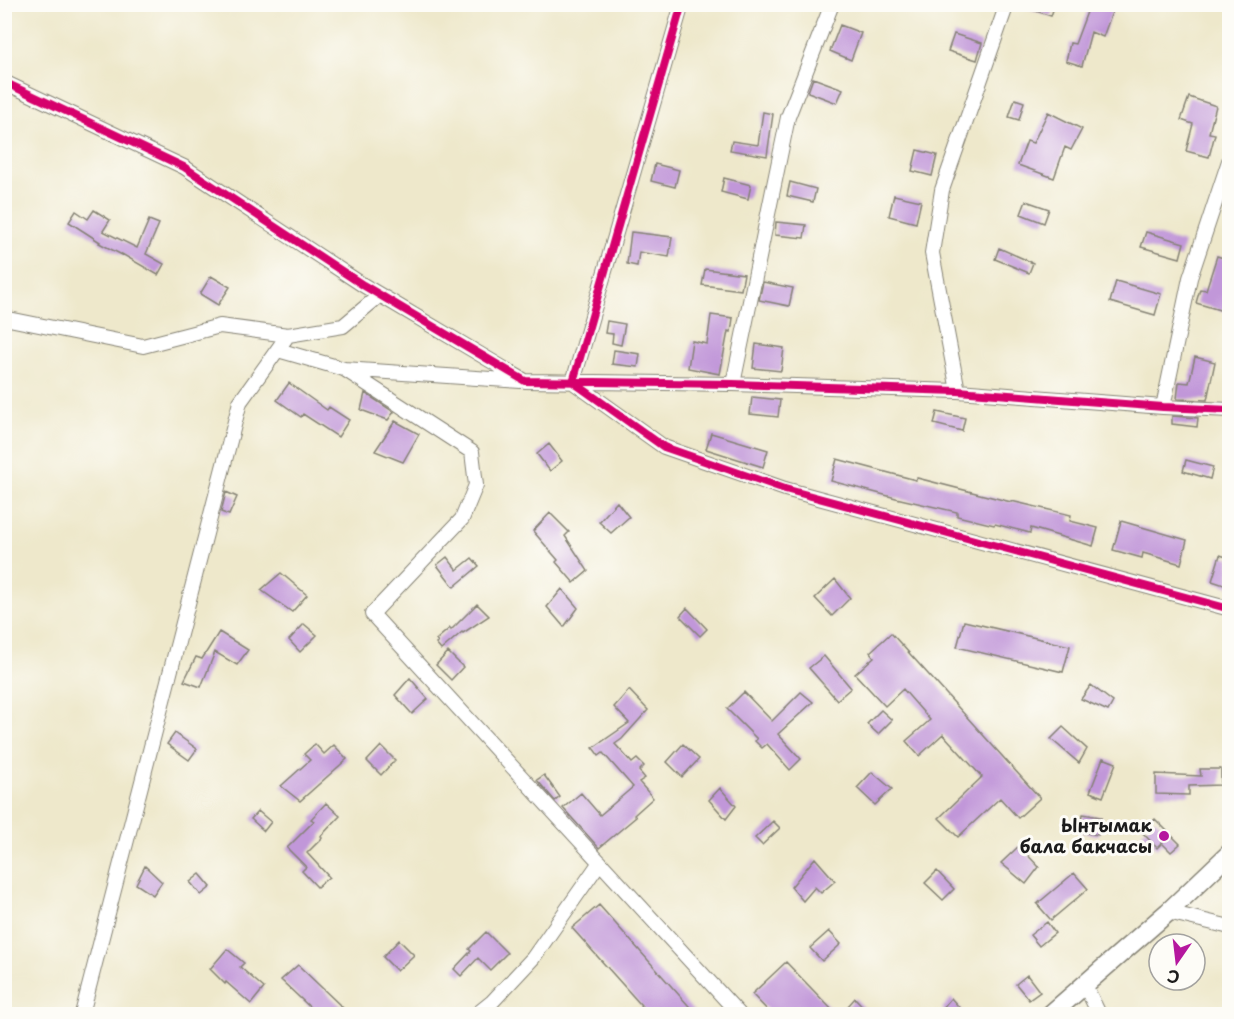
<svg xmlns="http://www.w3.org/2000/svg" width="1234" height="1019" viewBox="0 0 1234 1019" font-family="'Playpen Sans',sans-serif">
  <rect width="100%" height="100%" fill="#fdfcf7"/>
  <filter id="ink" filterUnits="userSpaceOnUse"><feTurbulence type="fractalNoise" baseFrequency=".0167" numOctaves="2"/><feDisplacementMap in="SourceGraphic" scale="12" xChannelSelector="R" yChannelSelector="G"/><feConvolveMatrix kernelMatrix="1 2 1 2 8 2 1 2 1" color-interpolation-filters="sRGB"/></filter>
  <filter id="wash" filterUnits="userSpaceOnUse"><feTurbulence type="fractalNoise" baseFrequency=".008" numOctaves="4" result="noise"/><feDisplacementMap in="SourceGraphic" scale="24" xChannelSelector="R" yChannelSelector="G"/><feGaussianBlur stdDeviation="1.35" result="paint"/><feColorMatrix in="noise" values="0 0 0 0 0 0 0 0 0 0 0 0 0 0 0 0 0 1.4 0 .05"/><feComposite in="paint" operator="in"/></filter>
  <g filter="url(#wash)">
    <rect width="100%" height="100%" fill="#eee8cb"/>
    <g id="blocks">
      <path fill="#c197d9" d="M1021,4H1055L1051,16L1021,6Z
        M1090,4H1115L1103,37L1091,32L1082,66L1066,61L1070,43L1075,44Z
        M840,25L861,33L851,60L830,51Z
        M954,34L982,43L977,60L948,51Z
        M813,78L843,89L837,103L808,92Z
        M1189,97L1216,106L1209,133L1215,134L1209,157L1186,151L1193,124L1181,120Z
        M1015,99L1024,102L1019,120L1009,117Z
        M763,112L773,114L767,156L730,150L732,141L758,145Z
        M1048,112L1082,129L1071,150L1065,147L1054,178L1018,165L1027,141L1033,143Z
        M917,150L937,155L932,176L912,171Z
        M655,164L679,170L675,187L651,181Z
        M724,178L751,185L748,199L721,192Z
        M790,182L816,189L813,202L787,196Z
        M894,195L921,201L916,223L889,216Z
        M1026,201L1049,209L1044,223L1021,214Z
        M94,210L110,220L103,231L137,248L149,220L159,224L146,254L164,264L158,275L122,254V255L99,243L100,242L69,222L76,211L88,219Z
        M776,222L806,225L804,238L775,235Z
        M631,232L672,237L669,257L639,252L637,266L627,264Z
        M1146,232L1184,243L1180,258L1141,247Z
        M999,248L1033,263L1029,273L995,259Z
        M1217,256L1230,260V289L1223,311L1196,303L1200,289L1206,290Z
        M705,269L744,274L741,290L702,285Z
        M211,276L230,287L218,305L200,294Z
        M1116,281L1161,294L1155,315L1110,302Z
        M763,282L793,288L789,306L759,300Z
        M711,315L733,318L731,332L728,331L720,374L688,368L692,341L707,344Z
        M607,321L625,324L621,345L612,343L613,334L605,333Z
        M756,344L784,348L781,371L753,368Z
        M614,350L640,354L638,367L612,364Z
        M1195,357L1215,362L1207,400L1177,399L1179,382L1189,383Z
        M289,383L327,410L329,407L349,420L338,437L303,414L301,417L277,400Z
        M365,393L394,412L388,420L361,410Z
        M752,397L780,400L778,417L750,414Z
        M937,412L965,418L962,431L934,424Z
        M1172,416L1198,418L1197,427L1172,424Z
        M395,421L419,434L403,462L375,451Z
        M711,433L768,450L763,467L706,449Z
        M549,444L562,461L550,471L537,454Z
        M837,459L916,480L917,478L1011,502V501L1071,515L1070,521L1098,528L1093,546L1031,528L1030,533L995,524L994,525L957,516V512L896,498L831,481Z
        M1186,460L1213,467L1210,479L1183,471Z
        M226,492L237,497L229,515L221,512Z
        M617,502L629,517L611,533L599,522Z
        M550,513L569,532L565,536L588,571L574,583L556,562L558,560L533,531Z
        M1121,521L1187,540L1181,564L1143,553L1142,558L1113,550Z
        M1220,555L1230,558V587L1212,581Z
        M447,557L457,570L472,558L479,566L454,587L437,565Z
        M281,573L307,595L292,612L261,590Z
        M835,579L850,598L832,616L815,598Z
        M562,589L578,608L564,627L547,607Z
        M477,604L489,616L463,633L462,632L441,650L436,644L438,643L436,640L450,628L451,630Z
        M687,608L707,629L700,636L680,616Z
        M964,621L1070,646L1063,672L957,647Z
        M304,624L317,635L300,652L289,640Z
        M219,632L248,650L237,665L215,652L201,687L184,681L196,657L202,659Z
        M891,633L1040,798L1018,818L1000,798L958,837L939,818L982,777L943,734L919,756L906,741L930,720L903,689L885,706L855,674L874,657L870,652Z
        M448,652L463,667L451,680L436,665Z
        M824,656L851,688L837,700L809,668Z
        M410,678L428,699L412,714L395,695Z
        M1091,685L1113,702L1108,711L1081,699Z
        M629,690L648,710L622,739L615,744L632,763L637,759L644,766L639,771L645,778L639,782L653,798L634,815L636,817L599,848L563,808L581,793L600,815L633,787L603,753L599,756L593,748L629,723L614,707Z
        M744,692L772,721L801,692L813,702L778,734L801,759L790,770L767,744L762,748L755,741L757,739L727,709Z
        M881,710L892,720L878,734L867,724Z
        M1063,727L1087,749L1079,763L1051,739Z
        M175,733L197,749L189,760L167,744Z
        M315,744L324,754L334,745L347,759L300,801L281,786L310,760L304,754Z
        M683,744L699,759L682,777L667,762Z
        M381,746L395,760L381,775L367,761Z
        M1103,758L1116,763L1103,797L1090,792Z
        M1200,769H1221V785L1189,786V795L1156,794V774L1201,776Z
        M872,772L892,789L875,805L857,788Z
        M544,775L560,797L555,801L537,780Z
        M720,788L736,806L726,819L709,800Z
        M326,803L340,816L321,836L322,838L307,853L329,877L317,887L302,871L306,867L287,848L314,821L311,819Z
        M258,811L271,822L264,831L251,819Z
        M1083,814L1101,817L1098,835L1080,832Z
        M1155,819L1180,844L1171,852L1162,843L1157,848L1142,832Z
        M773,821L780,828L762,845L755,838Z
        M1019,846L1039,867L1026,884L1001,863Z
        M815,858L835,881L821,893L815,887L803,901L791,887Z
        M145,866L162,882L153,895L136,884Z
        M937,871L954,889L943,900L925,883Z
        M1074,873L1088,889L1051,920L1037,904Z
        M200,874L211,887L201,895L190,882Z
        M599,905L696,1014H649L572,928Z
        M1047,922L1055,933L1039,946L1030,935Z
        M829,931L841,944L822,961L810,948Z
        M486,932L507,953L490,970L478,958L461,976L454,969L471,951L469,949Z
        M399,940L414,955L397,971L383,957Z
        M227,949L244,963L240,967L264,988L251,1004L226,982L225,984L210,969Z
        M786,962L836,1014H771L752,994Z
        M298,965L343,1008L336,1014H317L281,980Z
        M1027,975L1040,992L1029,1000L1016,984Z
        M855,998L870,1014H841Z
        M951,998L965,1014H947L942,1009Z"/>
    </g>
  </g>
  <g filter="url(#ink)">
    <use href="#blocks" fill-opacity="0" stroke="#858274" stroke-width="1.5"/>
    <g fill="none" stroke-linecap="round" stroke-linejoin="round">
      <g stroke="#858274" stroke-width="16">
        <path id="street" d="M682,4L573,382L664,447L785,489L1230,609
          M4,82L184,167L363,285L525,381L733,384L958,391L1163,407L1230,410
          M4,318L143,346L220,326L288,335L343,326L380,295
          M278,350L344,369L521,381
          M344,369L472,452L476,485L462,519L372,614L739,1014
          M733,384L788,117L832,4
          M958,391L932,253L942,190L1007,4
          M1163,407L1190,278L1230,158
          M1168,912L1230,927
          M1085,985L1099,1014
          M82,1014L240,402L288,335
          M477,1014L492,1002L533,958L600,862"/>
      </g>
      <g stroke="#858274" stroke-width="21">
        <path id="secondary" d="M1051,1014L1168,912L1230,853"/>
      </g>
      <use href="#street" stroke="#fff" stroke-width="14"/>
      <use href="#secondary" stroke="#fff" stroke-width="18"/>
      <g stroke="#fdfcf7" stroke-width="11">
        <path id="cycleway" d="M682,4L573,382L664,447L785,489L1230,609
          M4,82L184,167L363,285L525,381L733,384L958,391L1163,407L1230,410"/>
      </g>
      <use href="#cycleway" stroke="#d6006c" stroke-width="8"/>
    </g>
  </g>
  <circle fill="#b5179e" stroke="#fdfcf7" stroke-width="2" cx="1164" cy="836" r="6"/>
  <g text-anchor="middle" stroke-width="6" stroke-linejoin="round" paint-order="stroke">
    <g font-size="18" font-weight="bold" fill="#1c1c1c" stroke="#fdfcf7" text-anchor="end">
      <text x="1152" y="832">Ынтымак<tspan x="1152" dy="21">бала бакчасы</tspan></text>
    </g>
  </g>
  <rect width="1234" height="1019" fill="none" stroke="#fdfcf7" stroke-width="24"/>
  <g transform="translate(1177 962) rotate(194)"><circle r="28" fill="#fdfcf7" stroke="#a3a29f" stroke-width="1.5"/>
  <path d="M0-4.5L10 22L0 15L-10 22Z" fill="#b5179e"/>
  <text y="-9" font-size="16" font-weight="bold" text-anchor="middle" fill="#1c1c1c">С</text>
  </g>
</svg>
